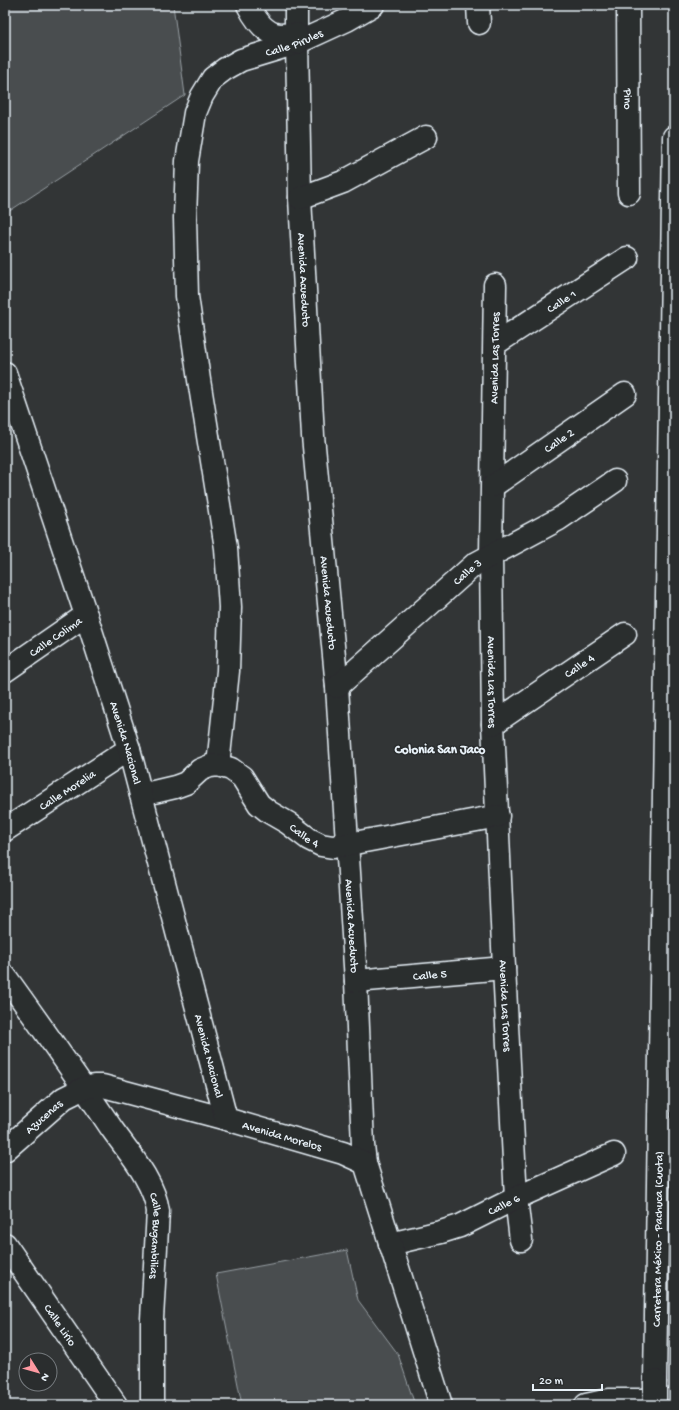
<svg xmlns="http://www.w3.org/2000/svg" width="679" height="1410" viewBox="0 0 679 1410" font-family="'Gochi Hand',sans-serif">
  <rect width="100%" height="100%" fill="#323536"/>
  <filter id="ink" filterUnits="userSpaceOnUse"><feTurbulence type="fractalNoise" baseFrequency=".025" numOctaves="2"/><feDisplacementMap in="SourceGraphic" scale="8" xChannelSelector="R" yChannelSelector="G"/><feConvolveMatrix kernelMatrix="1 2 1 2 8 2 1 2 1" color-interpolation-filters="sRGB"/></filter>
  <g filter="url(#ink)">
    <path fill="#494d4f" stroke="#989fa4" d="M5,5H173L185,95L5,214Z
      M347,1250L358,1300L398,1354L415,1405H242L216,1274Z"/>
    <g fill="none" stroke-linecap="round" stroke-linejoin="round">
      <g stroke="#e8f1f8" stroke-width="25">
        <g id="street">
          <path d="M296,5V34"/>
          <path d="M478,5L479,23"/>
          <path id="s1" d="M628,5L629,193"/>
          <path id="s2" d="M297,43L300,198L313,436L337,687L356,981L363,1145L365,1163"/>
          <path d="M300,198L343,182L426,137"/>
          <path id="s3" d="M495,285L491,554L493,724L504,968L516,1198L521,1240"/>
          <path id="s4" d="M495,344L627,258"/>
          <path id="s5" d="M493,486L625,394"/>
          <path id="s6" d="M5,671L86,615"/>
          <path id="s7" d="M337,687L475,564L559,519L615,481"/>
          <path id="s8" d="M493,724L625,634"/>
          <path id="s9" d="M218,765L228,671L230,607L226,548L199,380L187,296L185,218L187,161L195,113L202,96L213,78L225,69L241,60L297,43L347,20L373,5"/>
          <path id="s10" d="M141,795L175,787L186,783L200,770L210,766L218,765L231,769L242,777L259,804L269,812L288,823L309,839L321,845L333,847L498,816"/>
          <path id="s11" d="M5,830L129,749"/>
          <path id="s12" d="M5,976C41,1026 77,1077 112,1129C129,1153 154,1181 158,1211L152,1319V1405"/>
          <path id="s13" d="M356,981L504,968"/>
          <path id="s14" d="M5,1150L64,1098L84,1088L94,1086H103L226,1119"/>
          <path id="s15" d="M5,1244L116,1405"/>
          <path id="s16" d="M390,1244L441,1232L460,1226L516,1198L614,1154"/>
        </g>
      </g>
      <g stroke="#e8f1f8" stroke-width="25">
        <g id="secondary">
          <path d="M248,5C254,17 264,34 280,35C285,35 291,34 296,34L297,43"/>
          <path id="s17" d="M5,373L86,615L129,749L226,1119L343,1153L365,1163L441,1405"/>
          <path d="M586,1405L609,1400H674"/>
        </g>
      </g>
      <g stroke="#e8f1f8" stroke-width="25">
        <g id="highway">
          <path id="s18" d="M655,1381L674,137"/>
        </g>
      </g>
      <use href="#street" stroke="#2a2d2e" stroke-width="22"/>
      <use href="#secondary" stroke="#2a2d2e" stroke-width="22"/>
      <use href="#highway" stroke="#2a2d2e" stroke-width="22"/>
      <g stroke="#e8f1f8" stroke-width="25" stroke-linecap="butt">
        <path id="highway-bridge" d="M655,1405V1381"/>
      </g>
      <use href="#highway-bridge" stroke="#2a2d2e" stroke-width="22"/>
    </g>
  </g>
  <g text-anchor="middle" stroke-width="3" stroke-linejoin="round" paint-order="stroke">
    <g font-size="12" fill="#e8f1f8" stroke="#2a2d2e">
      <text dy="4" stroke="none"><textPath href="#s9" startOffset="785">Calle Pirules</textPath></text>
      <text dy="4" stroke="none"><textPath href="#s1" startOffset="94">Pino</textPath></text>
      <text dy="4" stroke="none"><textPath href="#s2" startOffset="237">Avenida Acueducto</textPath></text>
      <text dy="4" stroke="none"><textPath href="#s4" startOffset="79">Calle 1</textPath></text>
      <text transform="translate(494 358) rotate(-89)" y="4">Avenida Las Torres</text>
      <text dy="4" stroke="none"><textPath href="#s5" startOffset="80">Calle 2</textPath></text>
      <text dy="4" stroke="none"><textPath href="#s7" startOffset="174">Calle 3</textPath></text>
      <text dy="4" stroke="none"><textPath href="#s2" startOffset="561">Avenida Acueducto</textPath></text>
      <text dy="4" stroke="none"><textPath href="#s6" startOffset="61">Calle Colima</textPath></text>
      <text dy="4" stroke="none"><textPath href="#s8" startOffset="104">Calle 4</textPath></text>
      <text dy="4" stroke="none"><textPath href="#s3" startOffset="397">Avenida Las Torres</textPath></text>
      <text dy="4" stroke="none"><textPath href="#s17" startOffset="389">Avenida Nacional</textPath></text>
      <text dy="4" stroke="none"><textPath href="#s11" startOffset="74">Calle Morelia</textPath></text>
      <text dy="4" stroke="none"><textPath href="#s10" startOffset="199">Calle 4</textPath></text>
      <text dy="4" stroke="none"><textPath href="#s2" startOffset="885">Avenida Acueducto</textPath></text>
      <text dy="4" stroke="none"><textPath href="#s13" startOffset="74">Calle 5</textPath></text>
      <text dy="4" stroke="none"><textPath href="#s3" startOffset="721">Avenida Las Torres</textPath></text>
      <text dy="4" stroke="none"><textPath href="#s17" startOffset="713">Avenida Nacional</textPath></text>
      <text dy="4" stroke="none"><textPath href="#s14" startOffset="51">Azucenas</textPath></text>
      <text dy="4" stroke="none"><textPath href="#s17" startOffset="837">Avenida Morelos</textPath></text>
      <text dy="4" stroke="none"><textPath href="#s16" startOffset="121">Calle 6</textPath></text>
      <text dy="4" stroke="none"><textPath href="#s12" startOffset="306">Calle Bugambilias</textPath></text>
      <text dy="4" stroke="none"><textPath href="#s18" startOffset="142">Carretera México - Pachuca (Cuota)</textPath></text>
      <text dy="4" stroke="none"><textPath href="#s15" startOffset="98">Calle Lirio</textPath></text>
    </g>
    <g font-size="13" font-weight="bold" fill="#e8f1f8" stroke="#2a2d2e">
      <text x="440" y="753">Colonia San Jaco</text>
    </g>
  </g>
  <rect width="679" height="1410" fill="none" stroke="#2a2d2e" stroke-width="20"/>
  <rect x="10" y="10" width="659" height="1390" fill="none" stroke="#e8f1f8" stroke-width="1.5" filter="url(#ink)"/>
  <g transform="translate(38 1372) rotate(127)"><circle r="19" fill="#2a2d2e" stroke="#767b7f"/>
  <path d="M0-3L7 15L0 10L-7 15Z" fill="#ff9aa2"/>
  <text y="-6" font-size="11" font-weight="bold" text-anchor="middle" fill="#e8f1f8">N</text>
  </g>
  <path d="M533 1384v6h69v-6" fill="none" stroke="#e8f1f8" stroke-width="2"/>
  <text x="539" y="1384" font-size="12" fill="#e8f1f8" stroke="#2a2d2e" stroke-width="3" paint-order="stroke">20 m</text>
</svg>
